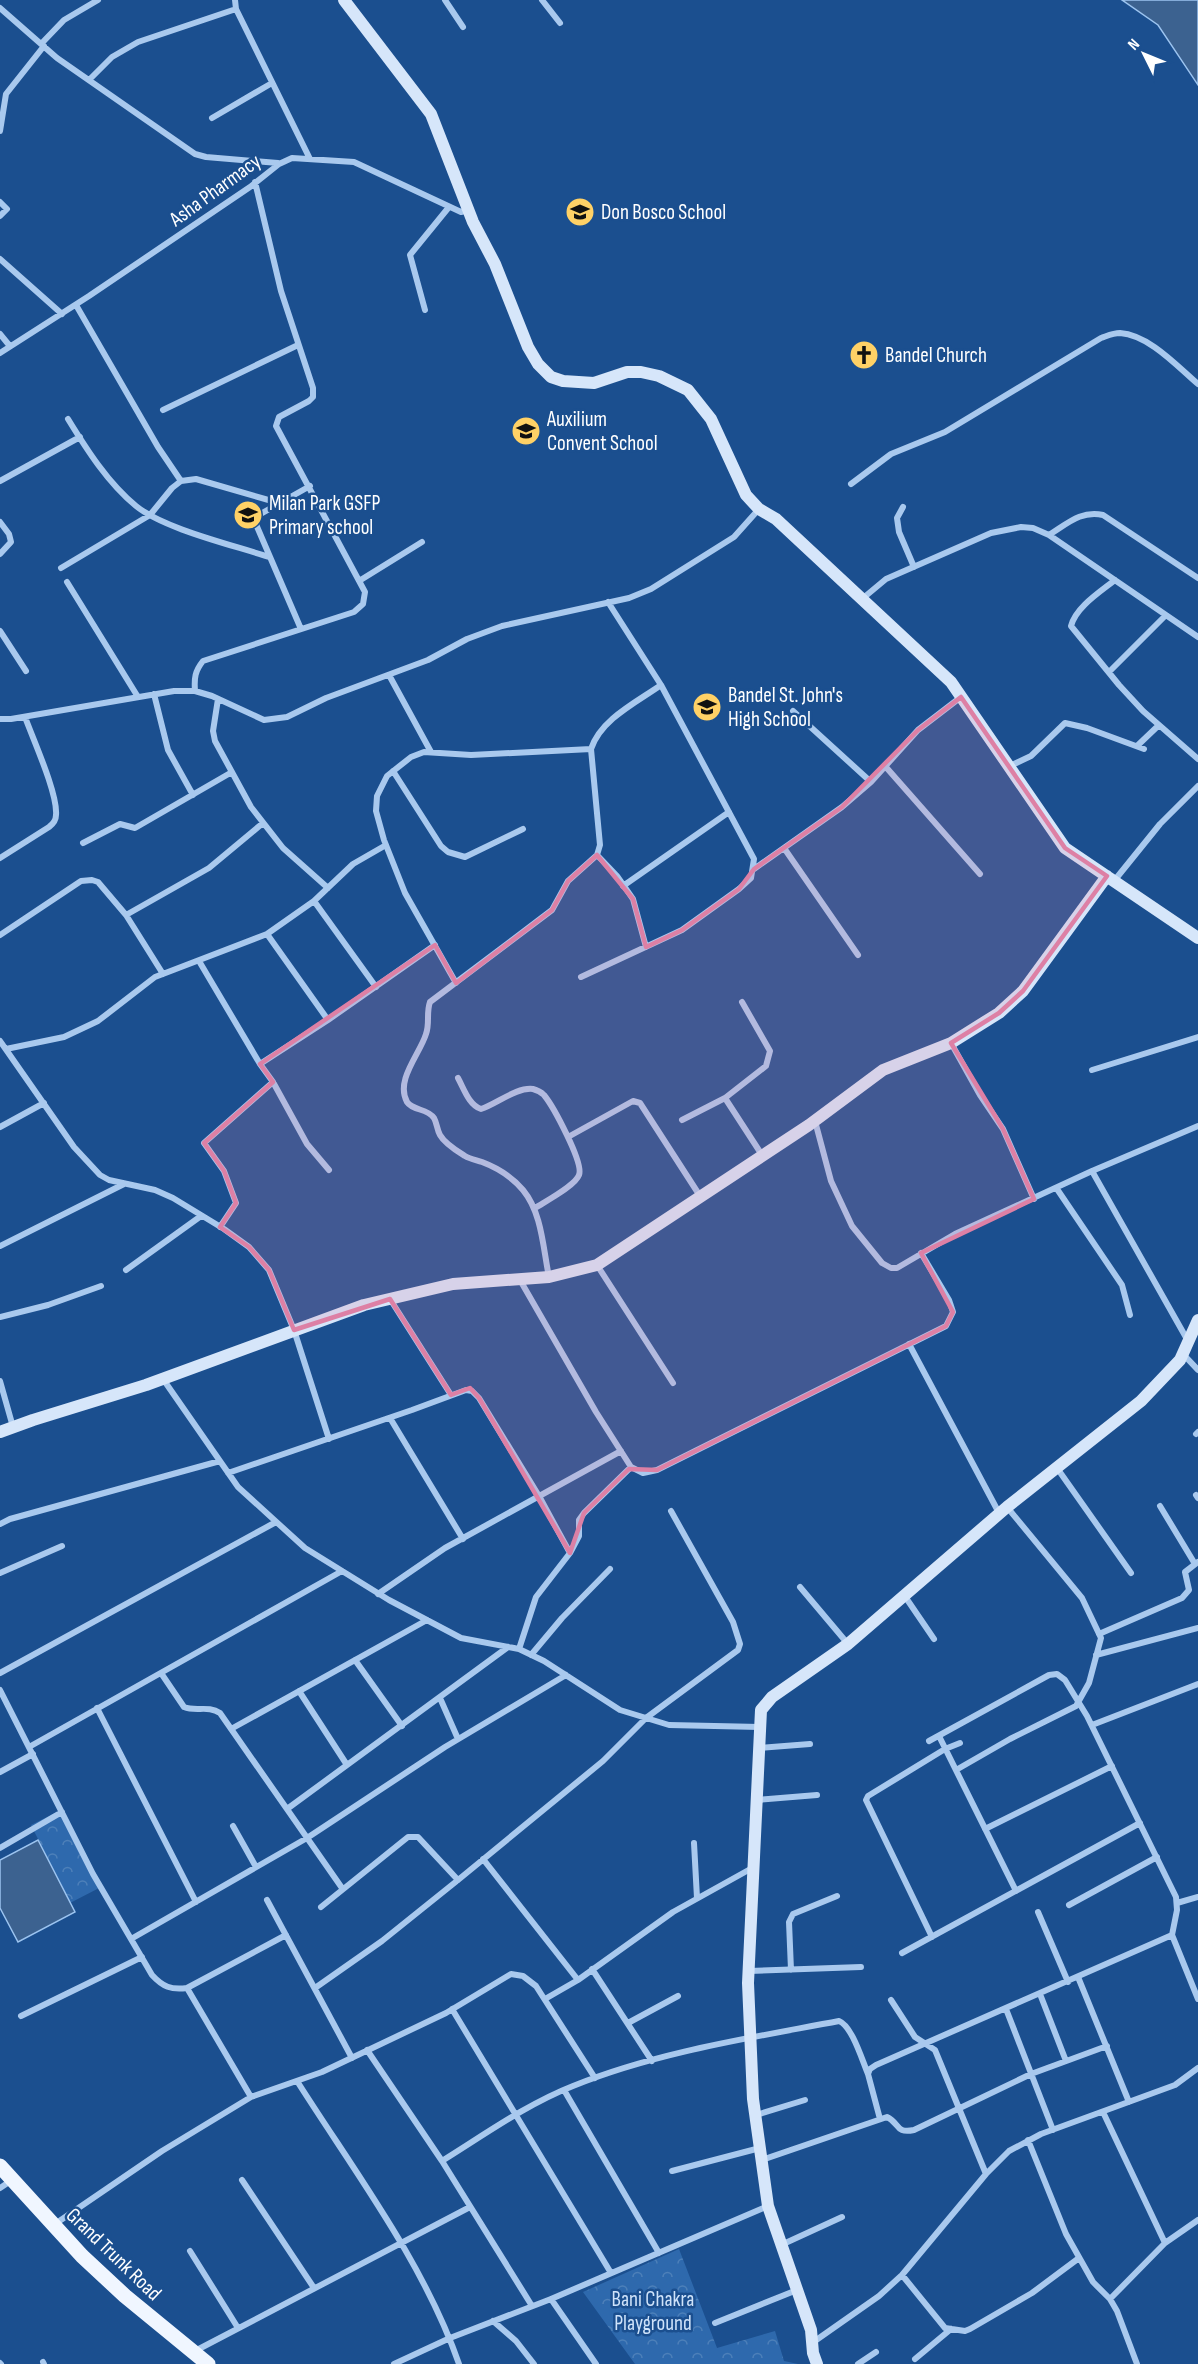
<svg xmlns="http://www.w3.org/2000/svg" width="1198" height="2364" viewBox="0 0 1198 2364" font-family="'Sofia Sans Condensed',sans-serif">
  <defs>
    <pattern id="park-crowns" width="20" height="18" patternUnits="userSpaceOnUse" patternTransform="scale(1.5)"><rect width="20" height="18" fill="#2e69ad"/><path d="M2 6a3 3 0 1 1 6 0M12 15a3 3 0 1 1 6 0" fill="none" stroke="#4d80b9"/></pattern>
  </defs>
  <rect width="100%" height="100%" fill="#1b4f8f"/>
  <path fill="url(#park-crowns)" d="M61,1810L101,1887L70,1903L31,1825Z
    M679,2249L717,2348L775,2331L784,2361L798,2364H635L583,2292Z"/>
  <path fill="#3c6290" stroke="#9cc4f0" stroke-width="1.5" d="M1122,0H1198V85L1158,25Z
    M38,1840L75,1912L18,1942L0,1908V1860Z"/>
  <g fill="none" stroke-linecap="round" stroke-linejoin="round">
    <path stroke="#a9c9ee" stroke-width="6" d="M235,0L236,9L310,159
      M445,0L463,27
      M542,0L560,23
      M0,8L57,58L195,154L206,157L278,163
      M41,44L64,20L98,0
      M89,80L112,57L138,42L236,9
      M212,118L272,83
      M0,131L6,94L44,46
      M0,202L7,209L0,216
      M0,259L62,314
      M76,305L158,447L181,481
      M425,310L410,255L449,207
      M0,334L9,345
      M0,353L89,296L250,187L279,164L292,158L354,162L461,212L468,210
      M163,410L298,345
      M68,419C87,450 108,483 136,506C164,529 233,545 269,557
      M0,481L80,437
      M851,484L891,454L945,432L1101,338C1107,336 1113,333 1120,333C1149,335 1177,366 1198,384
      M903,507L897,518L899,532L914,567
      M0,522L9,534L11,542L0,554
      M1049,535C1067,524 1081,510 1103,515L1198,578
      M61,568L150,515L172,488L181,481L196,479L279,503
      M1115,580C1100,592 1076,607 1071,626L1119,685L1143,711L1198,759
      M359,581L422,542
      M67,582L138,697
      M862,599L886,579L991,533L1021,527L1033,528L1049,535L1198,637
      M301,629L255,522L257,516L310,486
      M0,631L26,671
      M1109,672L1166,615
      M389,675L431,752
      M195,691C194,678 195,671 203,661L354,612L363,604L365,592L276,426L279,417L309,401L313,397V388L281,291L255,182
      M154,694L168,750L193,795
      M218,699L213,731L215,741L251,807L283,848L328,888
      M793,711L871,782
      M0,719H11L174,691H195L212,696L264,720L287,717L326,698L428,660L467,639L502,626L629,598L651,589L734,537L759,509
      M1137,746L1159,725
      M885,766L980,874
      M1010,766L1031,756L1065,723L1087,728L1144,749
      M393,771L441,846L448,852L465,857L523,829
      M83,843L120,824L135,828L232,772
      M784,848L858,955
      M597,855L617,876L633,899L646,947
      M0,858L49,827C53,824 56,821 56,815C58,794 33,739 25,717
      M754,869L842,807L871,782L918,730L961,697
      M1114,881L1160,824L1198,786
      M623,886L729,812
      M314,901L376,987
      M126,915L209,868L263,823
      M267,934L328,1020
      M0,935L81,881L92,880L98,882L126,915L163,974
      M199,961L260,1064L273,1082L307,1144L329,1170
      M581,977L682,930L739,889L751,878L754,859L661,685L608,602
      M456,983L405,893L384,840L376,811L377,796L387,776L411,757L424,752L471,755L591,749
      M0,1041L74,1147L100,1175L109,1180L155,1190L173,1198L224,1229L249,1247L269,1270L294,1330L329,1439
      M951,1043L980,1095L1003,1129L1034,1199
      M6,1049L64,1037L98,1021L155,977L267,934L314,901L353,864L386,845
      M260,1064L328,1020L435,945
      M1092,1070L1198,1037
      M458,1078C464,1089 469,1105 481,1109C497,1104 516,1087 533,1089C537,1090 541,1092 544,1095C553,1106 584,1163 579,1175C575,1186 546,1201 535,1208
      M725,1098L762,1155
      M682,1120L725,1098L766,1066L770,1051L742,1002
      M815,1121L831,1181L852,1226L882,1263L891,1268H897L955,1234L1092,1171L1198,1126
      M0,1127L44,1103
      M568,1137L633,1101L640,1103L700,1196
      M1092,1171L1188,1341
      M1057,1189L1122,1285L1130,1315
      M220,1227L236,1203L224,1171L204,1143L273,1082
      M0,1246L124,1184
      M597,1265L673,1383
      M126,1270L201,1216
      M549,1277C543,1248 542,1213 523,1190C512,1177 498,1168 482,1162C476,1160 470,1159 465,1156C457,1151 445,1144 440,1135C437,1130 437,1123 434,1118C427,1108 413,1111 407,1102C395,1080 420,1054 426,1034C430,1023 426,1013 430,1002L552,910L568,881L597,855L600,845L591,749C601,719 637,702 661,685
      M520,1280L596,1412L631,1467L643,1473L657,1470L946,1326L953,1312L949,1300L921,1253
      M390,1299L451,1395
      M0,1317L48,1305L101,1286
      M909,1344L999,1513
      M1183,1354L1198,1370
      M163,1379L238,1487L305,1548L389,1600L461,1638L519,1649L544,1661L620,1710L669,1725L760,1727
      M0,1381L13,1427
      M390,1418L463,1539
      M1196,1434L1198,1432
      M1057,1468L1131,1573
      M228,1473L412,1410L466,1390L472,1391L479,1398L539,1496L570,1553
      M1196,1495L1198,1498
      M1160,1506L1195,1564
      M0,1524L10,1519L220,1461
      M0,1573L62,1546
      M800,1587L848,1644
      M378,1594L445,1548L621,1451
      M904,1595L934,1639
      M1099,1634L1182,1598L1189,1590L1185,1572L1198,1562
      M519,1649L536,1597L570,1553L579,1536V1520L584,1513L631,1467
      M531,1655L562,1618L610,1569
      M1096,1655L1198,1628
      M355,1660L402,1726
      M0,1673L276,1522
      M161,1673L184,1707C196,1712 208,1705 220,1713L342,1888
      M0,1690L93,1874L152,1975C163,1987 171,1990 187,1988L286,1935
      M299,1691L347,1765
      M440,1698L458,1739
      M97,1708L196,1902
      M1092,1725L1198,1684
      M231,1729L427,1620
      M939,1736L1016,1891
      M929,1741L1049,1675L1057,1674L1065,1680L1087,1716L1176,1897L1177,1910L1172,1935L1198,1999
      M29,1747L342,1571
      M760,1748L810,1744
      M956,1770L1010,1739L1076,1706L1089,1683L1101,1638L1082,1598L1007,1507
      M0,1772L33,1754
      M757,1800L817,1795
      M287,1809L508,1647
      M233,1826L256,1867
      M985,1829L1112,1766
      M694,1843L697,1898
      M0,1848L62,1812
      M483,1859L578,1980
      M267,1900L352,2058
      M1177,1903L1198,1897
      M1069,1905L1157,1857
      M321,1907L408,1837H418L458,1880
      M1038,1912L1068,1982
      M932,1937L866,1800L868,1796L945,1749L960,1743
      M131,1939L307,1838L445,1747L566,1675
      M902,1953L1140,1823
      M592,1969L652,2061
      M791,1970L789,1922L793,1914L837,1896
      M749,1971L861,1967
      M1078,1977L1129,2102
      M187,1988L251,2097
      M315,1988L382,1941L458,1880L603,1761L646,1718L738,1650L740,1644L733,1622L671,1511
      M1040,1994L1066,2061
      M545,1999L578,1980L673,1912L754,1867
      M891,2000L915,2037L935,2050L986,2174
      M452,2009L611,2273
      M1006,2009L1053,2130
      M21,2016L142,1957
      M628,2023L678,1996
      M367,2050L442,2161L532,2306
      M297,2081C354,2171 424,2263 459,2364
      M564,2090L659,2253
      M1103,2112L1165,2243
      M756,2115L805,2100
      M880,2119L868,2074L870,2069L876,2065L1172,1935
      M1028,2140L1066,2234L1093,2282L1110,2299L1117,2311L1137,2364
      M762,2160L887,2117C900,2123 895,2134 914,2130L1031,2074L1107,2046
      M442,2161C484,2135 527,2104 573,2086C657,2052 750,2038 839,2021C852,2026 862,2060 868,2074
      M672,2171L760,2148
      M242,2180L314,2288
      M0,2188L12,2180
      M55,2224L162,2151L251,2097L322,2072L446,2013L511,1974L523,1976L536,1986L595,2078
      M781,2245L842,2217
      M190,2251L238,2328
      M902,2275L945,2328L965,2331L970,2329L1032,2293L1079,2258
      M551,2299L596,2364
      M1110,2299L1165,2243L1198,2220
      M493,2321L516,2341L534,2364
      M715,2323L797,2290
      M812,2343L879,2296L902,2275L986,2174L1009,2151L1041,2134L1175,2085L1198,2068
      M193,2352L470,2207
      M915,2359L951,2329
      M43,2362L44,2364
      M0,2363L1,2364
      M394,2364L450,2338L551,2299L768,2206
      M858,2364L876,2352"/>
    <path stroke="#d6e6fa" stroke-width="12" d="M344,0L431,114L473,222L495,264L528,347L538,364L551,377L563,381L594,383L627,372H641L659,376L688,390L711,419L746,495L759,509L776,519L951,682L1065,848L1198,938
      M0,1432L33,1420L146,1385L364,1305L453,1284L549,1277L597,1265L809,1125L883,1070L951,1043L999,1013L1023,991L1107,876
      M817,2364L813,2353L811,2330L768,2206L753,2099L748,1983L761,1710L772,1697L848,1644L1007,1507L1141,1401L1180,1360L1198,1320"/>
    <path stroke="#f0f6ff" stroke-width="15" d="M0,2166L82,2256L125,2296L208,2364"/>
  </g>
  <path fill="#dd80a5" fill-opacity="0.2" stroke="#dd80a5" stroke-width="4.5" stroke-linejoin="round" d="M961,697L1065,848L1107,876L1023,991L999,1013L951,1043L1003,1129L1034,1199L921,1253L953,1312L946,1326L657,1470L629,1469L584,1513L570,1553L479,1398L470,1388L451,1395L390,1299L294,1330L269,1270L249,1247L220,1227L236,1203L224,1171L204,1143L273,1082L260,1064L435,945L456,983L552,910L568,881L597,855L633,899L646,947L682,930L739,889L754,869L842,807L918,730Z"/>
  <defs>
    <g id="school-disc" transform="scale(1.5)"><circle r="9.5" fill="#ffd166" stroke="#1b4f8f"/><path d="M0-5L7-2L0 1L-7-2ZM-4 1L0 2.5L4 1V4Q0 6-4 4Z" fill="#111"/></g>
    <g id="church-disc" transform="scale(1.5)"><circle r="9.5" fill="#ffd166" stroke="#1b4f8f"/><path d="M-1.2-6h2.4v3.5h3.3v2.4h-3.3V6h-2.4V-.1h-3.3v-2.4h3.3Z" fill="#111"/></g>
  </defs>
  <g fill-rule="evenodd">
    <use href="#school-disc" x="580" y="212"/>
    <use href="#church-disc" x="864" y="355"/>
    <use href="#school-disc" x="526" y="431"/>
    <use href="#school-disc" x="248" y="515"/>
    <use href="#school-disc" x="707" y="707"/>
  </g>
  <g text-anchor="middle" stroke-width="5" stroke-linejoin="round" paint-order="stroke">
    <g font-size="21" fill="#fff" stroke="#1b4f8f">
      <text transform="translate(215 190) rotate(-36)" y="7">Asha Pharmacy</text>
      <text transform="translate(114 2254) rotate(44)" y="7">Grand Trunk Road</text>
    </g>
    <g font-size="21" fill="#fff" stroke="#1b4f8f" text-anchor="start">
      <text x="601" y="219">Don Bosco School</text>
      <text x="885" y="362">Bandel Church</text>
      <text x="547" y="426">Auxilium<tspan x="547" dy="24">Convent School</tspan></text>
      <text x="269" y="510">Milan Park GSFP<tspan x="269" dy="24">Primary school</tspan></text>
      <text x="728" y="702">Bandel St. John's<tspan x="728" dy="24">High School</tspan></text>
    </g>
    <g font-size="21" fill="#cfe3fa" stroke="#1b4f8f">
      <text x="653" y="2306">Bani Chakra<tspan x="653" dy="24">Playground</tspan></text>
    </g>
  </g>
  <g transform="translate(1144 54) rotate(313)" stroke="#1b4f8f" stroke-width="4.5" paint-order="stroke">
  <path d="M0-4.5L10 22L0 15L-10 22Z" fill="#ffffff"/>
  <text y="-9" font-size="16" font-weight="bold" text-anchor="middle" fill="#ffffff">N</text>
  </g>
</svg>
